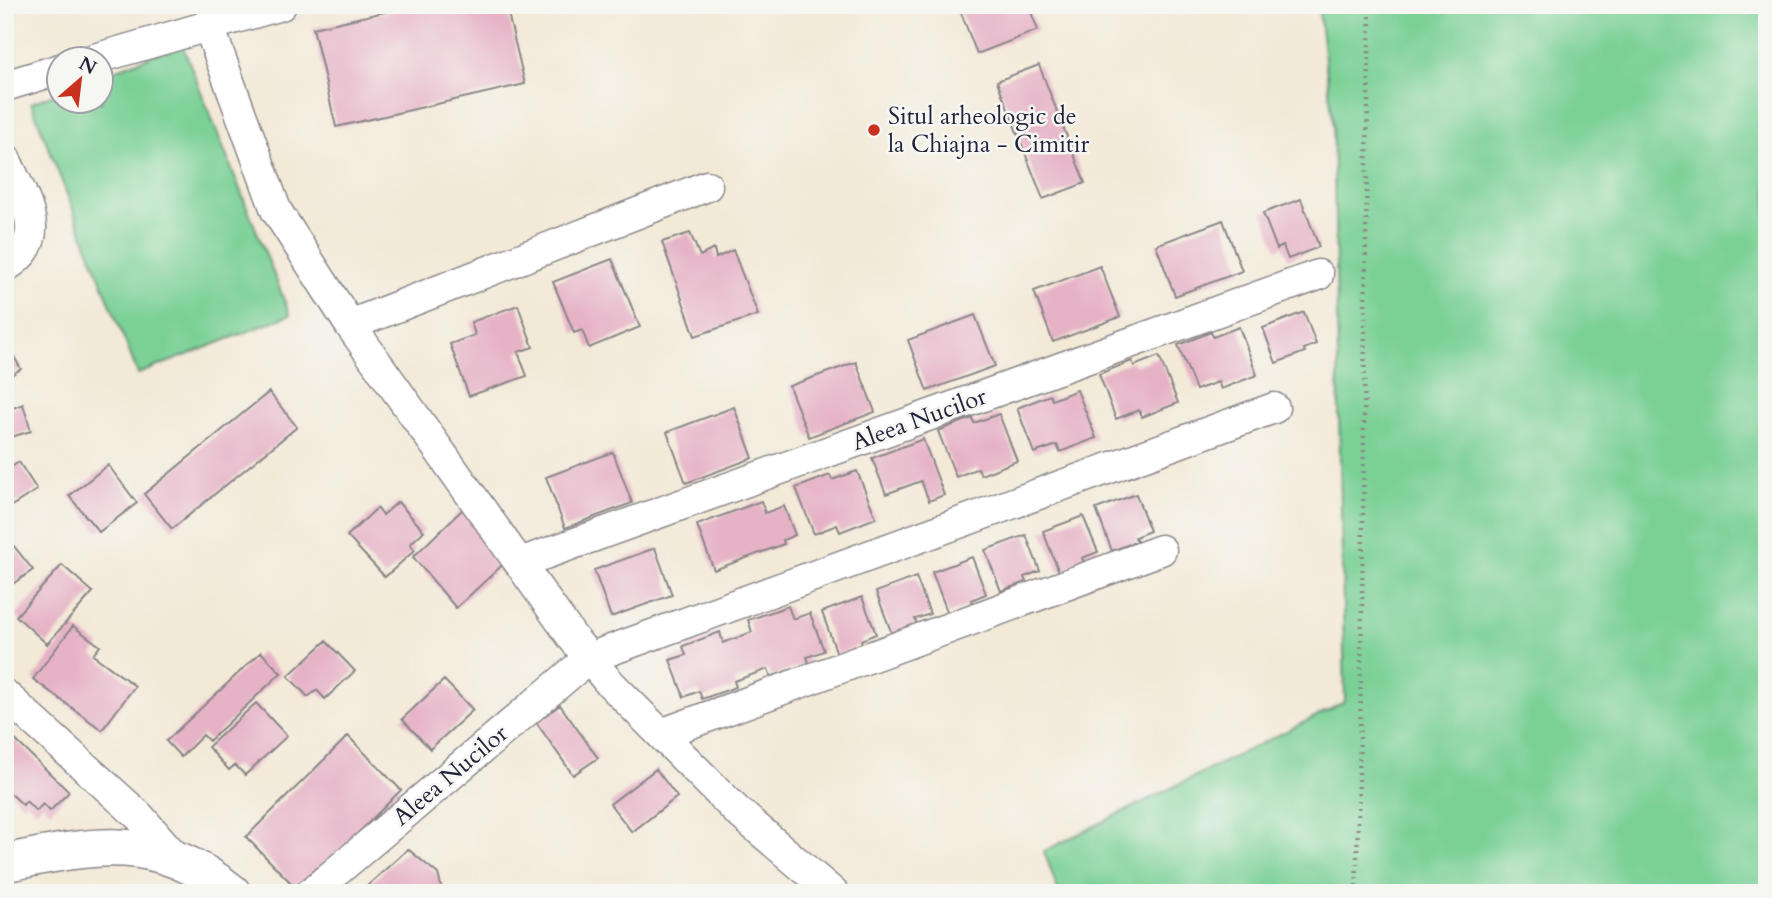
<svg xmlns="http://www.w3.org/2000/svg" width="1772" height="898" viewBox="0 0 1772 898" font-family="Cardo,serif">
  <rect width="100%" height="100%" fill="#f6f6f2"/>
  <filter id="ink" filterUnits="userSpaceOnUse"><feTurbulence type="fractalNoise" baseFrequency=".0143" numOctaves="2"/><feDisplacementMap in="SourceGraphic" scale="14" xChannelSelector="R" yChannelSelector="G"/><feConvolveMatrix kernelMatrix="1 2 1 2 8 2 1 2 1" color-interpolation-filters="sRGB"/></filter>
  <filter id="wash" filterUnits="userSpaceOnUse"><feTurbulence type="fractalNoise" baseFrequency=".00686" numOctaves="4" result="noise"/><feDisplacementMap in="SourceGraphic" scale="28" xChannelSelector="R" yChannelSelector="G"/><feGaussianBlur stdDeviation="1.57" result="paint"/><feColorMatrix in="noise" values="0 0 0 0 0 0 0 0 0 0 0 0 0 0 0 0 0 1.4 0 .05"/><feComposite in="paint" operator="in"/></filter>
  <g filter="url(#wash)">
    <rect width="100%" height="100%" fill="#f3e9d7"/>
    <path fill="#7ad095" stroke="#4e7968" stroke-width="2" d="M1318,5H1767V893H1059L1044,851L1345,702L1333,121Z
      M182,44L290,315L138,374L31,103L59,92L60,102H102V75Z"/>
    <g id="blocks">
      <path fill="#e6b2c6" d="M416,5H506L525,84L336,127L313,28Z
        M958,5H1028L1038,30L977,54Z
        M1039,65L1085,183L1043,199L997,81Z
        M5,188L25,230L5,258Z
        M1301,199L1319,247L1288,259L1283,246L1277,249L1263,213Z
        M1223,220L1242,271L1175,296L1156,245Z
        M690,233L700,256L714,249L716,258L733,250L758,315L695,336L662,242Z
        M612,259L640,327L589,348L582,330L574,333L553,282Z
        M1100,266L1120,317L1053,342L1034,291Z
        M518,305L533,347L518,352L527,376L469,396L450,344L475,335L471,322Z
        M1304,312L1316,344L1304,349L1305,352L1276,363L1263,328Z
        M975,315L995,366L927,391L908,340Z
        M1239,327L1257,375L1221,389L1218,382L1196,390L1178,345L1211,332L1213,337Z
        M5,341L21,369L5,379Z
        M1159,356L1178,403L1142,417L1139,410L1116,419L1099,374L1132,361L1134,366Z
        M856,362L875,412L809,437L789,386Z
        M1077,390L1096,438L1060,452L1057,445L1034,453L1017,408L1050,395L1052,400Z
        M269,392L297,427L172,529L144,494Z
        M23,404L31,431L5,439V405L8,410Z
        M734,407L753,458L686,483L667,432Z
        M999,414L1017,461L981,475L978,468L956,477L938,431L972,418L974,423Z
        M923,439L944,495L929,501L921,481L886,494L872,458Z
        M613,452L632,503L565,528L546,477Z
        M19,462L37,490L5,510V471Z
        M108,465L137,503L99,532L69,496Z
        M857,471L876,518L840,532L837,525L814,534L796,488L830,475L832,480Z
        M1136,494L1150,531L1135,537L1137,541L1112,551L1096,509Z
        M761,501L765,513L784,506L795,535L783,540L784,544L714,570L697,525Z
        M398,502L424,531L410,544L415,550L385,577L347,536L377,508L383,515Z
        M468,504L510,558L456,608L413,557Z
        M1083,516L1098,552L1082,558L1084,562L1059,572L1043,531Z
        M5,535L33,570L5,589Z
        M1026,535L1040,571L1024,577L1026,582L1001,591L985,550Z
        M655,548L672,595L611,617L594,570Z
        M972,557L986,594L971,600L973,604L948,614L932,572Z
        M62,565L93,592L47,644L16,616Z
        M916,577L930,614L915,619L917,624L892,634L876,592Z
        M862,597L876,634L861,640L862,644L837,654L822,612Z
        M788,606L793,619L810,613L824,651L807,657L809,663L771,677L768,669L734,681L736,687L702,699L699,691L684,697L670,660L686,655L683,646L720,632L723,643L752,632L748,620Z
        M73,626L100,646L93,655L135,686L102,730L33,679Z
        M326,641L355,671L325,699L317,690L308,697L288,676Z
        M261,652L281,673L209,741L203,735L181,757L166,741Z
        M444,680L473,710L430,749L402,719Z
        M256,703L287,736L245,775L235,765L229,770L208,747Z
        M560,705L598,758L573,775L536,722Z
        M5,730L69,792L50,811L43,804L36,811L26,801L23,805L5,788Z
        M348,736L401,790L300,892L246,837Z
        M656,769L677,797L632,832L610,804Z
        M408,849L438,874L443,893H373L367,886Z"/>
    </g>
  </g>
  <g filter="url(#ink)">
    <use href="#blocks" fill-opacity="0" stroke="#8a8689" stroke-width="2"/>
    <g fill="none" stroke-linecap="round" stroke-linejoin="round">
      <g stroke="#8a8689" stroke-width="33">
        <path id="minor" d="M208,24L276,210L350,325L572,637L607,680L736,810L833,893
          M91,60L281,5
          M5,86L60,69
          M5,158C22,198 54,238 5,267
          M350,325L707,186
          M520,563L1318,275
          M5,695L139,816L175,857
          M661,734L1161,550
          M311,893L589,658L1274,408"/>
      </g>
      <g stroke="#8a8689" stroke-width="40">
        <path id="major" d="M5,863C93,845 156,831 232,893"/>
      </g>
      <path stroke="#8a8689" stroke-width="4.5" stroke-dasharray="2 5" stroke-linecap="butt" d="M1356,893C1365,597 1363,301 1370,5"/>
      <use href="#minor" stroke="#fff" stroke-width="30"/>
      <use href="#major" stroke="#fff" stroke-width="37"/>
    </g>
  </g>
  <circle fill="#c8321e" stroke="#f6f6f2" stroke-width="2.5" cx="874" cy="130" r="7"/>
  <g text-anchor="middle" stroke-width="5" stroke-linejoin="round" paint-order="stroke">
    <g font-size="24" fill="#22223b" stroke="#f6f6f2" text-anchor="start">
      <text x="888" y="124">Situl arheologic de<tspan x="888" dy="28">la Chiajna - Cimitir</tspan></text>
    </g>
    <g font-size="24" fill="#22223b" stroke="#f6f6f2">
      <text transform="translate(919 419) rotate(-20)" y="8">Aleea Nucilor</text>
      <text transform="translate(450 775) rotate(-40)" y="8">Aleea Nucilor</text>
    </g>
  </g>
  <rect width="1772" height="898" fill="none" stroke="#f6f6f2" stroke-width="28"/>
  <g transform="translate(80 80) rotate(28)"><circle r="33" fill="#f6f6f2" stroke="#a1a1a9" stroke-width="2"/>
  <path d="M0-5L12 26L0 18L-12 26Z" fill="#c8321e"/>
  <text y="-10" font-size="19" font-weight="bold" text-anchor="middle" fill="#22223b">N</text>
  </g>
</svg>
